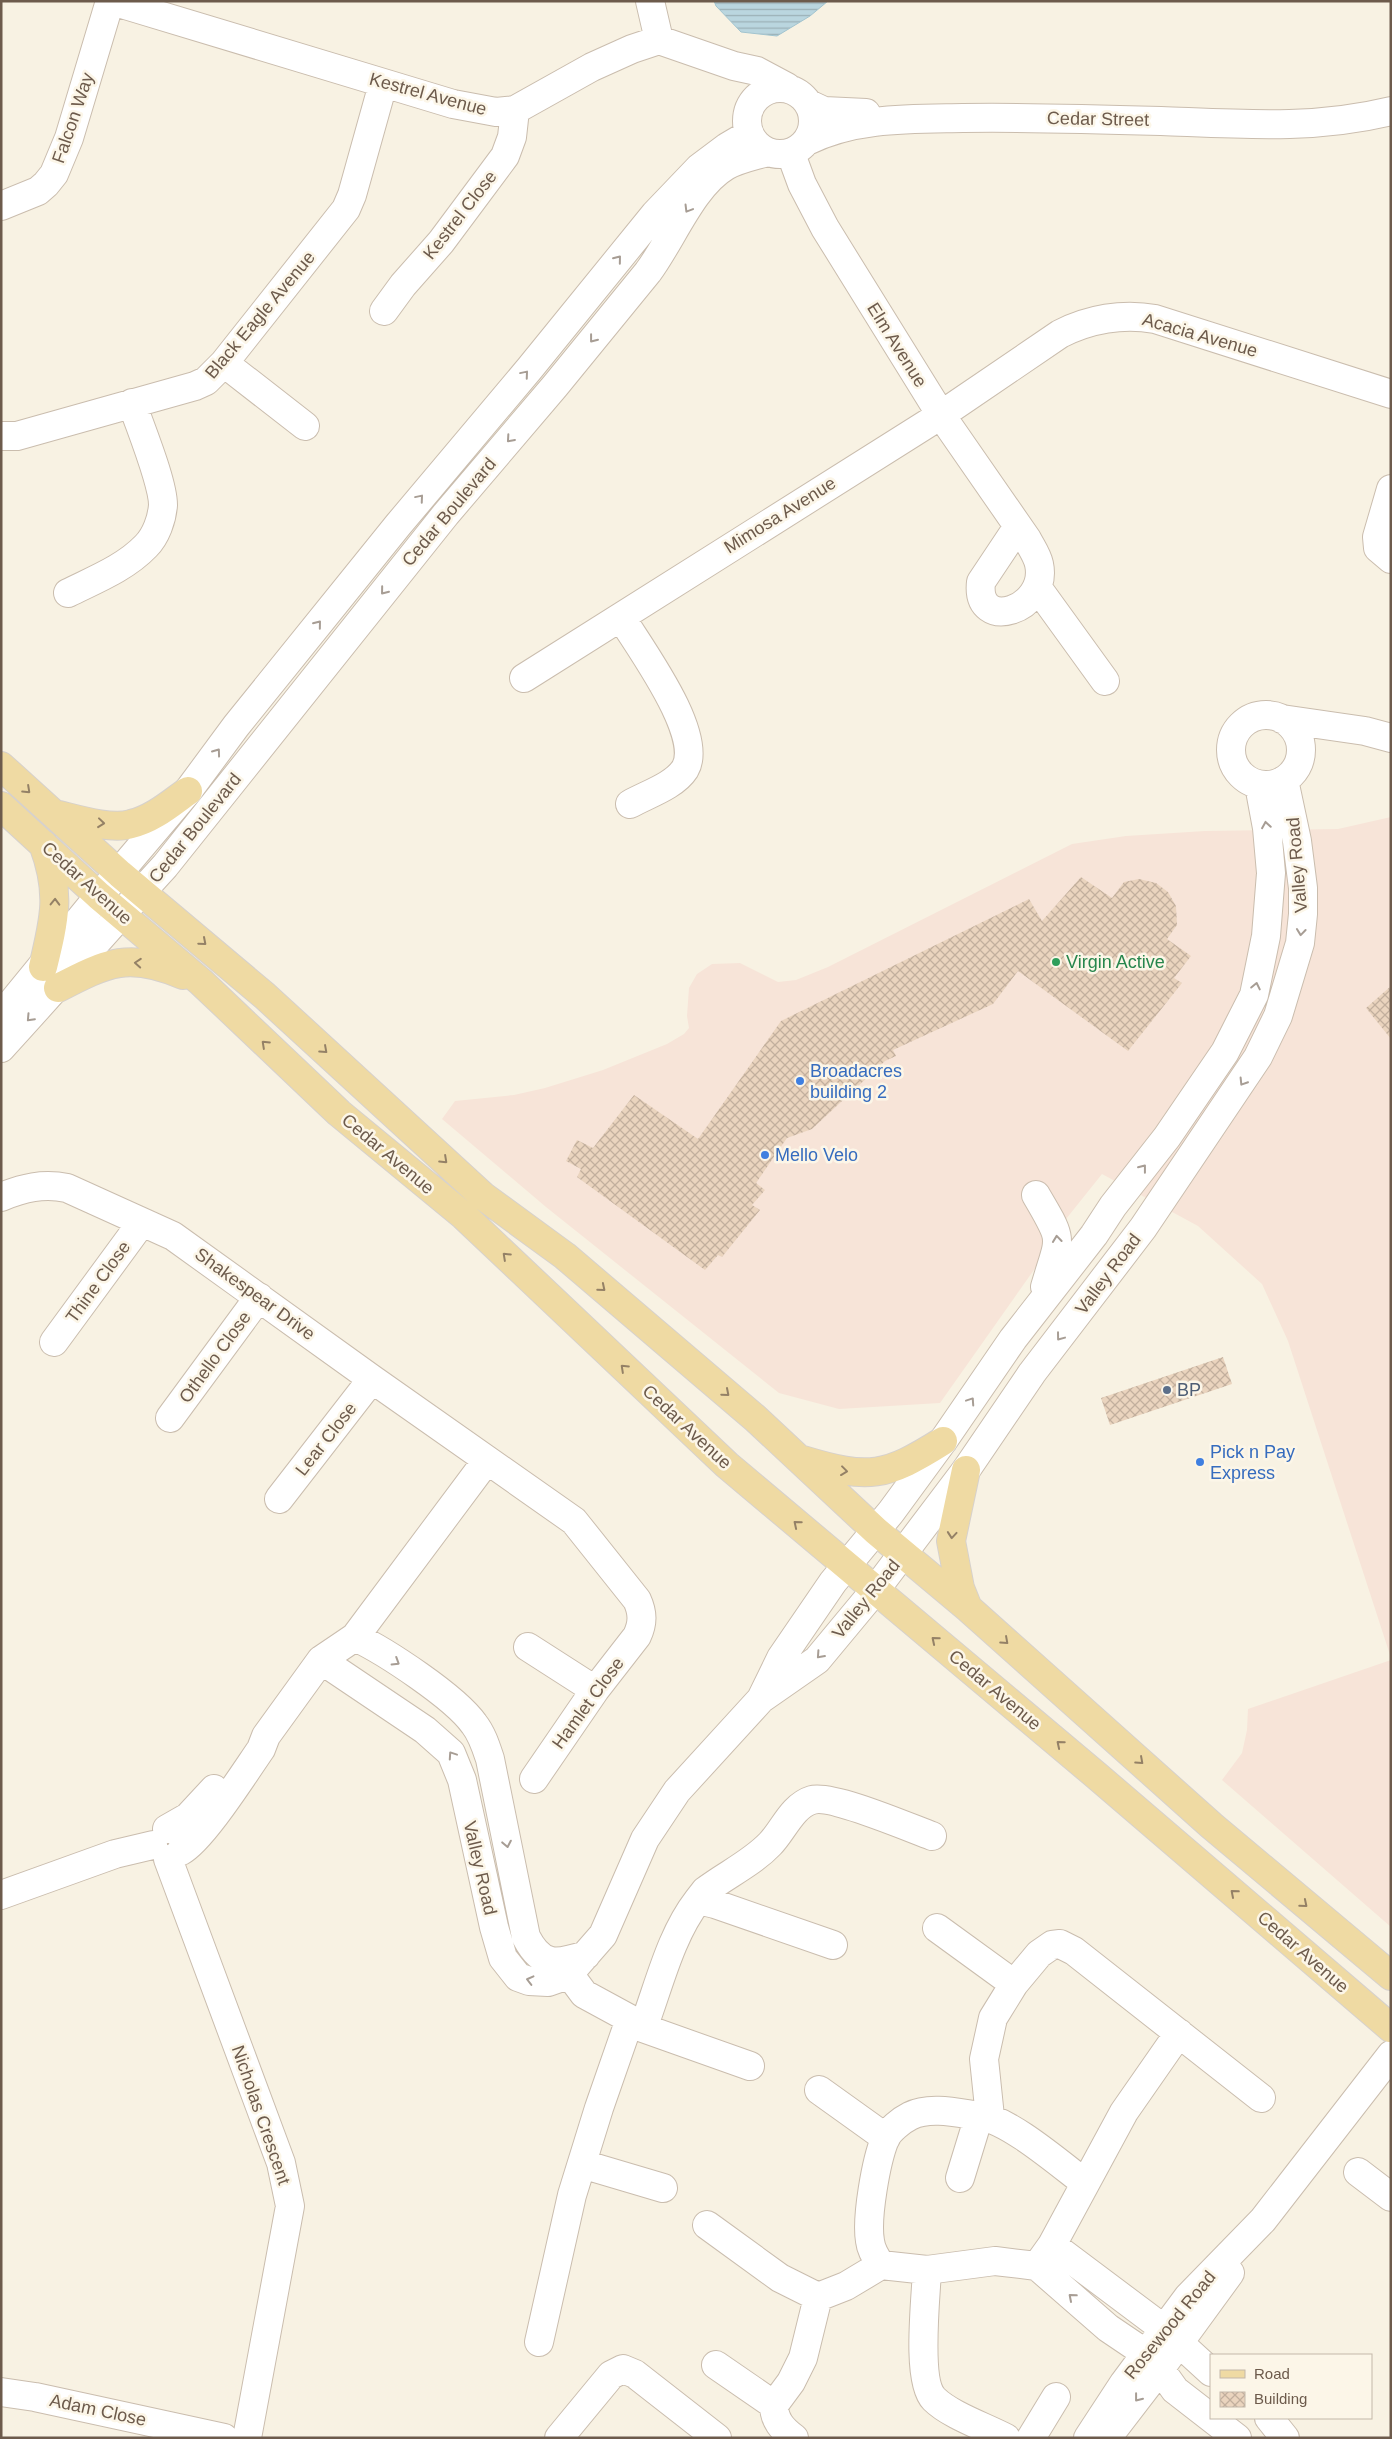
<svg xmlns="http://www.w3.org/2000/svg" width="1392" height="2439" viewBox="0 0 1392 2439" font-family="Arial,sans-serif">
  <defs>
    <pattern id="water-rules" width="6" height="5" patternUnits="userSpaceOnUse" patternTransform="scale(1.25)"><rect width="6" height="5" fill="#bad6df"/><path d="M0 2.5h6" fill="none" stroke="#9bb1b7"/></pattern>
    <pattern id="building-cross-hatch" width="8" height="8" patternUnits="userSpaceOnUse" patternTransform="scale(1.25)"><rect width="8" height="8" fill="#ead4be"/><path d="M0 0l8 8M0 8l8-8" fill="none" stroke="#c2af9d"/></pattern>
  </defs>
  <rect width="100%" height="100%" fill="#f8f2e3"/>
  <path fill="#f7e4d8" d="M1391,817V1658L1288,1341L1262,1284L1198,1226L1102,1174L1050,1239L1043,1257L940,1403L839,1409L779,1393L546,1207L442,1119L455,1101L514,1095L545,1088L603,1070L667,1044L684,1034L689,1028L687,1016L689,988L697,974L712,964L740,963L778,982L796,980L828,967L1072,844L1126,836L1205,831L1338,829Z
    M1391,1660V1927L1222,1780L1242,1753L1247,1730L1248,1709Z"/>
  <path fill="url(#water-rules)" stroke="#a2c4cf" d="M714,1H828L810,16L777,36L741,32L716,6Z"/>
  <path fill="url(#building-cross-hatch)" d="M1081,877L1112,898L1124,882L1139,879L1156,883L1168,892L1176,906L1177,925L1167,939L1191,956L1174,978L1182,983L1128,1051L1018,971L993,1004L893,1050L896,1056L885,1061L812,1129L787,1138L756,1183L765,1190L752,1205L760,1210L722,1257L718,1255L705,1270L577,1177L581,1169L566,1161L577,1140L593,1148L634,1095L698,1139L781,1021L1029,899L1042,921Z
    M1391,986V1039L1366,1008Z
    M1223,1357L1232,1384L1110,1425L1101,1398Z"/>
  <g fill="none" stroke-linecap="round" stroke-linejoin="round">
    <g stroke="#cabdae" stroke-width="30">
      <path id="minor" d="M112,1L453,104L496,112L515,110L592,67L632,49L659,40L734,66L757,71L787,87
        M650,1L659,40
        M747 121a33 33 0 1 1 66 0a33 33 0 1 1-66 0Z
        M809,104L824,111L866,113
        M807,141C855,117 911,119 963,118C1029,117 1095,119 1161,121C1240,124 1313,130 1391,111
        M791,154L802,184L825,228L941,415L1027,539C1031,547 1037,555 1039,564C1049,610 975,634 981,582L1017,528
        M1,206L38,191L46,184L54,174L69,138L110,1
        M384,311L403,285L441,242L505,156L512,137L515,110
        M224,363L305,426
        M1,436H17L195,386L206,381L224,363L346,209L352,195L383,84
        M1391,489L1377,537L1378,548L1391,559
        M1037,587L1105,681
        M68,593C94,580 125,568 146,546C156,536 162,519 163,505C163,482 140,427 132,403
        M621,617C639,647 705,735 685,769C674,786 648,794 630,804
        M524,678L941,415L1060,334C1089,319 1123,313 1155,319L1391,394
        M1231 750a35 35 0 1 1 70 0a35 35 0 1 1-70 0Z
        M1282,719L1365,731L1391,738
        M1,1016L99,896L188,791L236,726L398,525L530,368L655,214L699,168L727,147L749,134
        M1,1048C56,988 110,926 165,866L446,514L555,386L648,272C672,240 692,186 726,166C738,159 754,156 767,152
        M1036,1195C1065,1244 1060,1235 1045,1287
        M1,1197C23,1188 43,1183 67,1188L173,1236L372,1379L574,1521L637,1600C643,1613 643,1623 637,1636L595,1690L534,1779
        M54,1342L142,1222
        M170,1418L259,1297
        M279,1499L372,1379
        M355,1637C385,1651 455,1697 474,1724C482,1734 486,1747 490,1759L526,1937C542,1968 557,1964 586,1955
        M528,1647L595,1690
        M321,1660L425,1730L451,1753L462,1780L494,1927L503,1958L518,1977L529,1981L548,1982L568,1975L603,1935L645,1839L677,1791L761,1699L817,1660L876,1589L966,1470L1032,1373L1143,1228L1258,1057L1278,1016L1300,943L1303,914V888L1297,841L1284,780
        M762,1697L781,1658L833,1582L891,1512L943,1441L1013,1339L1094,1235L1113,1206L1167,1137L1225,1052L1254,995L1266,936L1271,873L1267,828L1259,785
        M167,1829L188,1817L214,1789
        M181,1851C202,1840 245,1772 261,1749L266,1736L321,1660L355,1637L487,1460
        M168,1859L281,2163L290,2206L247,2438
        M1,1895L115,1854L153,1845
        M698,1900L705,1891C726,1875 752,1863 770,1844C783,1831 792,1806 812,1800C831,1794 910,1828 932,1836
        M937,1928L1014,1984
        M561,1963L584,1994L630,2019L643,2028L750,2066
        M643,2028C659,1986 670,1936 698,1900L715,1904L833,1945
        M819,2090L886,2138
        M990,2117L984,2059L993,2018L1014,1984L1039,1954L1052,1945L1060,1944L1074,1951L1261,2098
        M582,2164L663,2188
        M1358,2172L1391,2197
        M960,2178L979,2116C1008,2119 1060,2164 1085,2183
        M707,2225L780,2278L818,2297L846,2286L881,2265L927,2270L995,2261L1037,2266L1108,2328L1145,2353L1160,2369L1175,2390L1237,2438
        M1052,2245L1164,2329L1211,2372
        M881,2265C876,2258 871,2250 870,2241C866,2218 876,2161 885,2139C889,2130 902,2120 910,2116C930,2106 958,2113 979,2116
        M1037,2266L1052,2245L1124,2112L1179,2033
        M927,2270C926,2297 916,2381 934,2399C950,2415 985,2427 1006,2438
        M539,2342L572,2195L599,2108L630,2019
        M716,2365L774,2405
        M1,2392L35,2397L224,2438
        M1269,2418L1285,2438
        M559,2438L611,2375L623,2369L635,2374L717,2438
        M794,2438C782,2429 774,2420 774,2405L791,2382L803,2358L818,2297
        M1031,2438L1056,2397
        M1088,2438L1124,2383L1188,2297L1263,2220L1391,2055
        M1107,2438L1160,2369L1230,2273"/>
    </g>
    <g stroke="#d6d1cd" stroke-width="30">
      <path id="major" d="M1,766L120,874L265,996L483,1196L565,1256L755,1418L876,1531L968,1608L1212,1826L1391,1976
        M1,806L99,896L201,982L339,1113L464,1216L727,1465L1097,1776L1391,2028
        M55,814C76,819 111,830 131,824C153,819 171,803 188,791
        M43,844C61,892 55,918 43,967
        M58,988C108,962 129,952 183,975
        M803,1460C869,1480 886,1477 943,1441
        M966,1470L951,1541L960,1588L968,1608"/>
    </g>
    <use href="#minor" stroke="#fff" stroke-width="28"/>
    <use href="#major" stroke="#efdaa3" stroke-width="28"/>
  </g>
  <defs><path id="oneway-chevron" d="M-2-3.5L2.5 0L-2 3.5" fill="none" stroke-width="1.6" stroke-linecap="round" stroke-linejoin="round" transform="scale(1.25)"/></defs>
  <g stroke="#a79d94">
    <use href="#oneway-chevron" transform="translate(688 209) rotate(121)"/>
    <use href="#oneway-chevron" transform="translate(618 259) rotate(-51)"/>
    <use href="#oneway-chevron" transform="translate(593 339) rotate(128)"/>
    <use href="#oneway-chevron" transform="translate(525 374) rotate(-50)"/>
    <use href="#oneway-chevron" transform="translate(510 439) rotate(131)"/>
    <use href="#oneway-chevron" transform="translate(420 498) rotate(-50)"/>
    <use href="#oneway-chevron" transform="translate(384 591) rotate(129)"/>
    <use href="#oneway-chevron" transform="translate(318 624) rotate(-51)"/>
    <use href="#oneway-chevron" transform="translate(217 752) rotate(-54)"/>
    <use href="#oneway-chevron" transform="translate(1266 825) rotate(-99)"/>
    <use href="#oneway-chevron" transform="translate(1301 932) rotate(96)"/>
    <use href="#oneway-chevron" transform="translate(1256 986) rotate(-78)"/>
    <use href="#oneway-chevron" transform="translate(30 1018) rotate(133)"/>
    <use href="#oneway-chevron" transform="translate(1243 1082) rotate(122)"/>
    <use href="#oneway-chevron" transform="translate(1143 1168) rotate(-52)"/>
    <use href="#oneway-chevron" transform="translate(1057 1239) rotate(-96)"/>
    <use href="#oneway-chevron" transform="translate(1060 1337) rotate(127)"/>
    <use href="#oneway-chevron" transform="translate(971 1401) rotate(-56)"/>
    <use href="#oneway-chevron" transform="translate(820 1655) rotate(132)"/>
    <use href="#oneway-chevron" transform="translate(396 1662) rotate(32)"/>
    <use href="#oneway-chevron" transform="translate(452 1755) rotate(-124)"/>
    <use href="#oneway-chevron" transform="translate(507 1844) rotate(79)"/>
    <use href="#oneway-chevron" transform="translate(530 1980) rotate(-166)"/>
    <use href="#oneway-chevron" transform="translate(1072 2297) rotate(-139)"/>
    <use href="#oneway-chevron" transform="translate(1138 2398) rotate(128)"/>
  </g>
  <g stroke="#948166">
    <use href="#oneway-chevron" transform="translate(27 790) rotate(43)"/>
    <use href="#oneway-chevron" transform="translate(101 823) rotate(6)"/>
    <use href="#oneway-chevron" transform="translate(55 902) rotate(-89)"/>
    <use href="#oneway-chevron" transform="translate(203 942) rotate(41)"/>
    <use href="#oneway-chevron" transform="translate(138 963) rotate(-176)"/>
    <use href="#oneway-chevron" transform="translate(265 1044) rotate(-137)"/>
    <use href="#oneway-chevron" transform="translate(324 1050) rotate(42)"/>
    <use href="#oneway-chevron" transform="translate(444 1160) rotate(43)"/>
    <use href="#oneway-chevron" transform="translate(506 1256) rotate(-137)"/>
    <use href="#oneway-chevron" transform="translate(602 1288) rotate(40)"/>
    <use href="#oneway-chevron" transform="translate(624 1368) rotate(-137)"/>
    <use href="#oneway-chevron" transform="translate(726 1393) rotate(41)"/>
    <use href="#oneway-chevron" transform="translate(844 1471) rotate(7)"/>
    <use href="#oneway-chevron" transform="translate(797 1524) rotate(-140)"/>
    <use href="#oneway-chevron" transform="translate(952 1535) rotate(95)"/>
    <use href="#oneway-chevron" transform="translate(935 1640) rotate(-140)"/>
    <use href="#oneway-chevron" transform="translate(1005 1641) rotate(42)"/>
    <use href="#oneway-chevron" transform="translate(1060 1744) rotate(-140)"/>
    <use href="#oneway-chevron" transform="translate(1140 1761) rotate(42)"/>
    <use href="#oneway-chevron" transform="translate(1234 1893) rotate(-139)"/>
    <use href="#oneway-chevron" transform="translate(1304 1904) rotate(40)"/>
  </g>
  <circle fill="#2e9e5b" stroke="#fcf6e8" stroke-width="2" cx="1056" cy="962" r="5"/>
  <g fill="#3f7fe0" stroke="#fcf6e8" stroke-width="2">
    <circle cx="800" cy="1081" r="5"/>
    <circle cx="765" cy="1155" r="5"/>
    <circle cx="1200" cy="1462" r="5"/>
  </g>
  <circle fill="#5c6f8a" stroke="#fcf6e8" stroke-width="2" cx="1167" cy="1390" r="5"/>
  <g text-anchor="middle" stroke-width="5" stroke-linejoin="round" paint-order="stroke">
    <g font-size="18" fill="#6d5b4c" stroke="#fcf6e8">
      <text transform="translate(428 94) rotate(15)" y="6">Kestrel Avenue</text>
      <text transform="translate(73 118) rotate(-71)" y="6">Falcon Way</text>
      <text transform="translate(1098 119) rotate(1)" y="6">Cedar Street</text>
      <text transform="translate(460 215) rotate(-52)" y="6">Kestrel Close</text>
      <text transform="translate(260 315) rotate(-50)" y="6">Black Eagle Avenue</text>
      <text transform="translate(1200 335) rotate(16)" y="6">Acacia Avenue</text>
      <text transform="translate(897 345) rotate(58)" y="6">Elm Avenue</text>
      <text transform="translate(449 512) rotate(-50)" y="6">Cedar Boulevard</text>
      <text transform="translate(780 515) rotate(-32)" y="6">Mimosa Avenue</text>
      <text transform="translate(195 828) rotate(-51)" y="6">Cedar Boulevard</text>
      <text transform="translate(1297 865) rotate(-95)" y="6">Valley Road</text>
      <text transform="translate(87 883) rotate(42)" y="6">Cedar Avenue</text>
      <text transform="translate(388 1154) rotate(40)" y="6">Cedar Avenue</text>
      <text transform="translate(1108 1274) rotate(-53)" y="6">Valley Road</text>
      <text transform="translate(98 1282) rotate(-54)" y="6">Thine Close</text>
      <text transform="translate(255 1294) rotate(36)" y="6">Shakespear Drive</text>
      <text transform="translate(215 1357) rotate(-54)" y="6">Othello Close</text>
      <text transform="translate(687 1427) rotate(43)" y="6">Cedar Avenue</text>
      <text transform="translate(326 1439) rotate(-52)" y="6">Lear Close</text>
      <text transform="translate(866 1599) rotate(-51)" y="6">Valley Road</text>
      <text transform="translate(995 1690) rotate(40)" y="6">Cedar Avenue</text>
      <text transform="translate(588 1703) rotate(-54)" y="6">Hamlet Close</text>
      <text transform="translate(480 1868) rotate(77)" y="6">Valley Road</text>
      <text transform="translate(1303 1952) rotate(41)" y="6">Cedar Avenue</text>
      <text transform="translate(261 2115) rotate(71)" y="6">Nicholas Crescent</text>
      <text transform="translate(1170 2325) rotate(-51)" y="6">Rosewood Road</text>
      <text transform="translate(98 2410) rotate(12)" y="6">Adam Close</text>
    </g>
    <g font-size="18" fill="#27864d" stroke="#fcf6e8" text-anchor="start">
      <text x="1066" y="968">Virgin Active</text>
    </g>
    <g font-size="18" fill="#366cbe" stroke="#fcf6e8" text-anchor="start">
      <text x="810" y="1077">Broadacres<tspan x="810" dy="21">building 2</tspan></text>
      <text x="775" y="1161">Mello Velo</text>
      <text x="1210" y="1458">Pick n Pay<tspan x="1210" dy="21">Express</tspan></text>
    </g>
    <g font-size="18" fill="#4e5e75" stroke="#fcf6e8" text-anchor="start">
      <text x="1177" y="1396">BP</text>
    </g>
  </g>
  <rect width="1392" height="2439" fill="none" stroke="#6d5b4c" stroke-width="5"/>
  <rect x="1210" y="2354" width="162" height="65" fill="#fcf6e8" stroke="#c3b8aa"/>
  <rect x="1220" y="2370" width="25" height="8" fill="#efdaa3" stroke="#c3b8aa"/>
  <text x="1254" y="2379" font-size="15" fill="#6d5b4c">Road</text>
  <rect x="1220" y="2392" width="25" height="15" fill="url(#building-cross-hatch)" stroke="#c3b8aa"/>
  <text x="1254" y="2404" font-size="15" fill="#6d5b4c">Building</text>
</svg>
